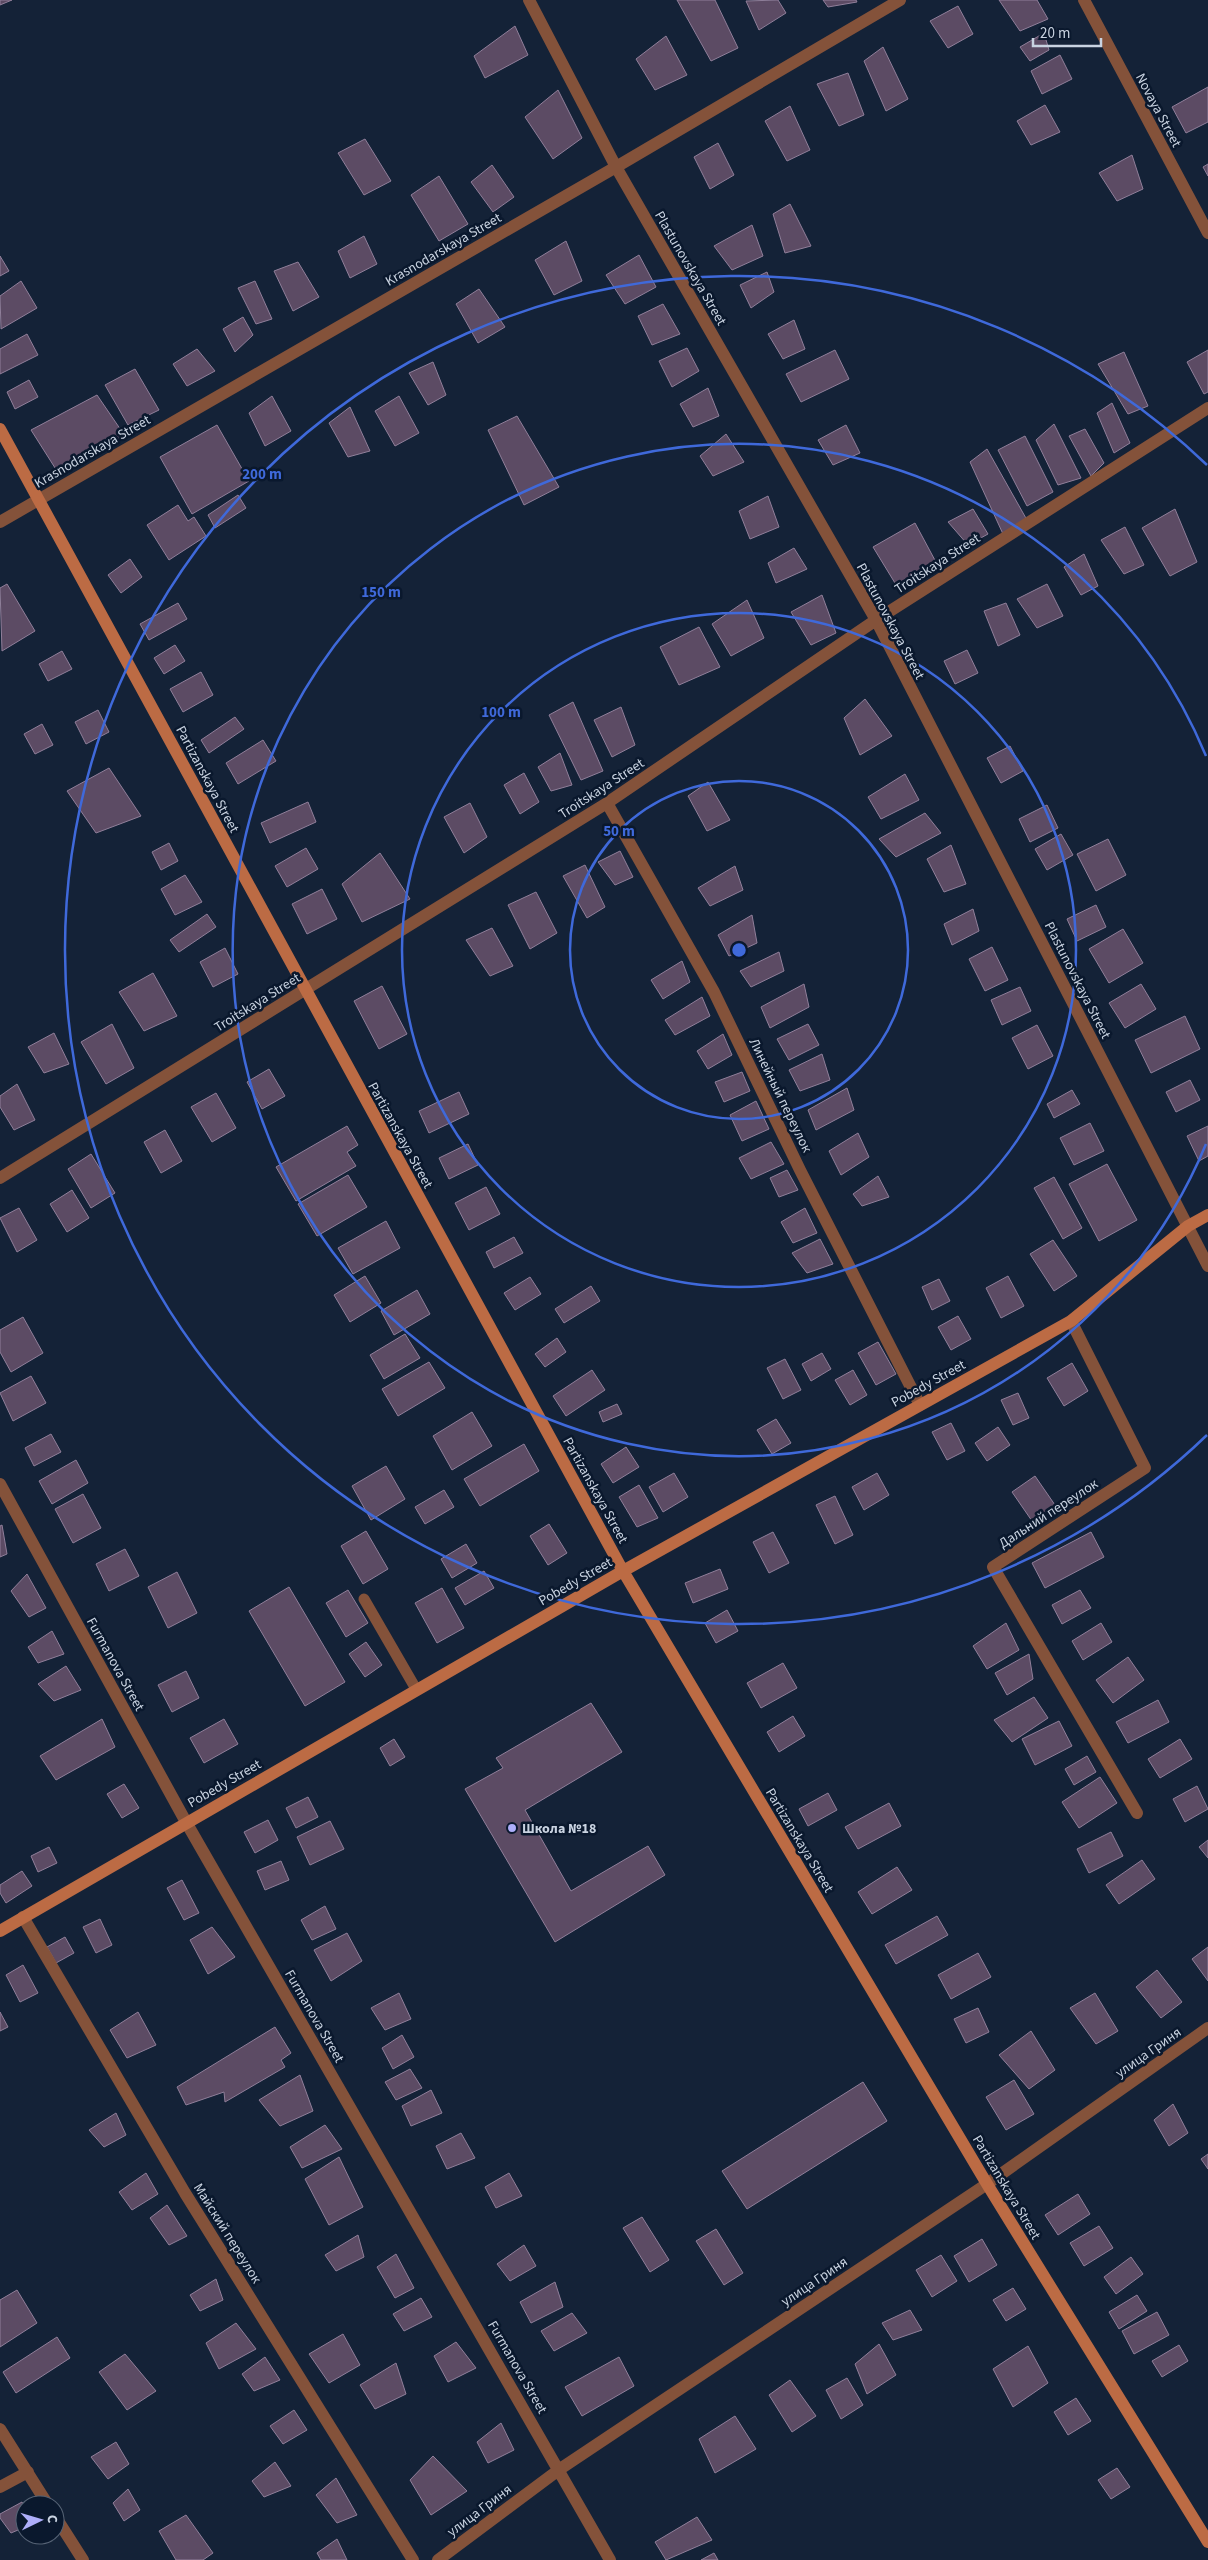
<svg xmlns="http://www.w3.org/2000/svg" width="1208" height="2560" viewBox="0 0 1208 2560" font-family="'Source Sans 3',sans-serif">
  <rect width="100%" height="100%" fill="#142237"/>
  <path fill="#5c4b64" stroke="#907f9a" d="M0,0H12L0,5Z
    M677,0H715L738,48L711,61Z
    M778,0L786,13L759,30L746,1Z
    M823,0H856L857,2L828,7Z
    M999,0H1037L1048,19L1020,31Z
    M958,6L973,34L948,48L930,21Z
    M515,26L528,55L485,78L474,56Z
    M1044,33L1049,50L1030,61L1020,47Z
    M666,36L687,75L655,90L636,59Z
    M883,47L908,99L886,111L864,61Z
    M1060,55L1072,79L1042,94L1031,71Z
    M848,73L864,115L839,126L817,84Z
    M1208,87V122L1186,133L1172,107Z
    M558,90L582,138L553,159L525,117Z
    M1045,105L1060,132L1031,145L1017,121Z
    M790,106L810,150L787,161L765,121Z
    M365,139L391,181L364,195L338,153Z
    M718,143L734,175L710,189L694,157Z
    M1132,155L1143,189L1117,201L1099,173Z
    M1208,164V176L1203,167Z
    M492,165L514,197L493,212L471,182Z
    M439,176L468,224L439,241L411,195Z
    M790,204L811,246L785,253L773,214Z
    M752,225L763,256L732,270L714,246Z
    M364,236L377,264L350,278L338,251Z
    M566,241L582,281L554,295L535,260Z
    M639,255L656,287L625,304L606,275Z
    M0,256L9,271L0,276Z
    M298,262L319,297L293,311L274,271Z
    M767,272L774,292L751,308L740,285Z
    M21,281L37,308L1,329L0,296Z
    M255,281L272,319L256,324L238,288Z
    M479,289L505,327L478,343L456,304Z
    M663,304L680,334L652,345L638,316Z
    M243,317L253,335L235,352L223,329Z
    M794,320L805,349L783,359L768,334Z
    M27,334L38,355L0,374V349Z
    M687,348L699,371L672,387L659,361Z
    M197,349L215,371L187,386L173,364Z
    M835,350L849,379L801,402L786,374Z
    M1208,350V392L1204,394L1187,362Z
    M1124,352L1148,406L1128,414L1098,364Z
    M433,362L446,395L428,405L409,373Z
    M135,369L159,410L128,425L105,385Z
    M29,380L38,397L15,409L7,392Z
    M708,388L719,416L693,427L680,404Z
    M97,395L125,436L57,471L31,430Z
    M272,396L291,431L265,446L249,413Z
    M399,396L419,433L395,446L375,411Z
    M1112,403L1130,443L1114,453L1097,413Z
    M350,407L370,451L348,457L329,423Z
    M517,416L559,487L524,505L488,430Z
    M1054,424L1081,478L1058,485L1036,440Z
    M217,425L249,481L192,514L160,457Z
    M846,425L860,453L833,465L818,440Z
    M1085,429L1104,463L1091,476L1069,436Z
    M726,434L744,462L713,476L700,456Z
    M1025,436L1053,492L1027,506L998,450Z
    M987,449L1027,520L1003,534L970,462Z
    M238,495L246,508L215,528L208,515Z
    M768,496L779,527L750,539L739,511Z
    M178,505L188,521L194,517L206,536L169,560L147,525Z
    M973,509L988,534L968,545L948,522Z
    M1175,509L1197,562L1170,576L1142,528Z
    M915,523L937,564L898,588L873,547Z
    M1125,527L1144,565L1124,574L1101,540Z
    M794,548L807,569L776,583L768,563Z
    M1084,554L1098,586L1081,595L1064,567Z
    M130,559L142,577L121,593L108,575Z
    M7,584L35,631L2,651L0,588Z
    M1047,584L1063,616L1037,628L1017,599Z
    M822,595L836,633L811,645L791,612Z
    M747,600L764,638L731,656L712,624Z
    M178,603L187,619L149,640L140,624Z
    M1006,603L1020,635L998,646L984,611Z
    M699,627L720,667L679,685L660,647Z
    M175,645L185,661L164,674L154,658Z
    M967,650L978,673L955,684L944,661Z
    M62,651L72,669L48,681L39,664Z
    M201,672L213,695L183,712L170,689Z
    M865,699L892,736L860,755L844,718Z
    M573,702L603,771L581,780L549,715Z
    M621,707L635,745L612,757L594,720Z
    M98,710L109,732L86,744L75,722Z
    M235,717L244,729L209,753L201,740Z
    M42,724L53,745L35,754L24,734Z
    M263,740L276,761L238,784L226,763Z
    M1010,746L1023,771L1001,783L987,758Z
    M560,753L572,785L551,791L538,767Z
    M109,768L141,816L96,833L67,791Z
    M524,773L539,802L520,814L504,785Z
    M905,774L919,800L881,819L868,797Z
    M708,782L730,820L707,831L688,796Z
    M308,802L316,822L270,843L261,823Z
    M470,803L487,837L464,853L444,817Z
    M1047,805L1058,828L1030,842L1019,819Z
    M925,813L941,833L896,857L879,839Z
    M1061,834L1073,855L1047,870L1035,849Z
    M1108,839L1126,875L1096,891L1077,854Z
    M169,843L178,861L161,870L152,852Z
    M951,845L966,884L944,892L927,859Z
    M306,848L318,869L287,887L275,866Z
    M620,851L633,877L615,885L598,862Z
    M380,853L410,899L362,922L342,884Z
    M585,865L605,907L587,918L563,876Z
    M735,866L743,890L710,906L698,888Z
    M185,875L202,902L175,915L161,889Z
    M322,889L337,919L307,934L292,904Z
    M536,892L557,933L530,949L508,905Z
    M1096,905L1106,927L1077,941L1067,919Z
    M973,909L979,931L952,945L944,924Z
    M207,914L216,927L179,952L170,940Z
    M752,915L757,943L729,956L718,935Z
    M492,928L513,966L490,976L466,940Z
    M1123,929L1143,963L1109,983L1089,949Z
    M992,947L1008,980L985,991L969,959Z
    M225,948L238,974L213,987L200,962Z
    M779,952L784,971L751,987L740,971Z
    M682,961L690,982L663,999L651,980Z
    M153,973L177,1016L144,1031L119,992Z
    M804,984L809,1007L770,1028L761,1007Z
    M1141,984L1156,1009L1125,1028L1109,1003Z
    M382,986L407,1034L379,1049L354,1001Z
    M1020,987L1031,1011L1002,1025L991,1000Z
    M702,997L710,1016L675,1035L665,1020Z
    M1185,1016L1200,1049L1151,1073L1135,1040Z
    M112,1024L134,1068L106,1084L81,1042Z
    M808,1024L819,1045L789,1060L777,1039Z
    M1037,1025L1053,1056L1028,1069L1012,1038Z
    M54,1033L69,1064L44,1073L28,1047Z
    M723,1034L732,1055L708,1069L697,1051Z
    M822,1054L830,1080L800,1091L789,1070Z
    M269,1069L285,1096L262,1109L247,1082Z
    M742,1072L750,1091L724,1102L715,1082Z
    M1190,1080L1200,1100L1176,1112L1166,1092Z
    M17,1084L35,1120L14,1130L0,1107V1096Z
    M847,1088L854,1110L816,1130L808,1110Z
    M1072,1090L1080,1104L1054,1118L1047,1104Z
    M459,1092L469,1114L429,1133L419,1111Z
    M216,1093L236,1128L212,1142L191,1107Z
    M756,1101L769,1129L742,1141L730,1115Z
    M1090,1123L1104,1151L1074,1165L1060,1138Z
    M347,1126L358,1145L347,1152L356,1166L296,1201L276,1167Z
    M1208,1126V1156L1199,1161L1187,1136Z
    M165,1130L182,1161L161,1173L144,1142Z
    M858,1133L869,1157L841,1175L829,1151Z
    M771,1142L784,1164L751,1179L739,1158Z
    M468,1144L478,1165L449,1179L439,1158Z
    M91,1154L115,1193L91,1208L68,1169Z
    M1107,1164L1137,1220L1099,1241L1069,1184Z
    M787,1170L798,1190L779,1197L770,1178Z
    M348,1175L367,1207L317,1236L298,1204Z
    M878,1176L889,1197L862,1206L853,1194Z
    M1054,1177L1082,1228L1063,1239L1034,1188Z
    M486,1187L500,1214L469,1230L455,1203Z
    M72,1190L89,1218L67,1232L50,1204Z
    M19,1208L37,1240L17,1252L0,1218Z
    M805,1208L817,1233L793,1243L781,1222Z
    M386,1221L400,1248L353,1274L338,1248Z
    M514,1237L523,1253L494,1268L486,1252Z
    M820,1239L833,1264L807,1273L792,1253Z
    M1053,1240L1077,1276L1054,1291L1030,1254Z
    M365,1276L381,1303L350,1322L334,1295Z
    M1008,1276L1024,1306L1001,1318L986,1288Z
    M530,1277L541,1294L515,1310L504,1293Z
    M939,1279L950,1301L932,1310L922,1287Z
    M591,1286L600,1301L564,1323L555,1309Z
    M417,1290L430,1314L394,1335L381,1311Z
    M958,1316L971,1339L951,1350L938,1327Z
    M23,1317L43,1353L11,1372L0,1352V1330Z
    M405,1334L420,1358L384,1379L370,1355Z
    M557,1338L566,1352L545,1367L535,1354Z
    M878,1342L896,1374L876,1385L858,1353Z
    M822,1353L831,1369L811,1381L802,1364Z
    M785,1359L801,1390L783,1399L767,1368Z
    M429,1362L445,1388L398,1416L382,1389Z
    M1072,1363L1088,1391L1064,1406L1047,1378Z
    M592,1370L605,1390L566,1416L553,1396Z
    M853,1370L867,1395L850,1405L835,1380Z
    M31,1376L46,1403L13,1421L0,1393Z
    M1018,1393L1029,1418L1013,1425L1001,1400Z
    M617,1404L622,1414L603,1422L599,1412Z
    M472,1412L492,1446L452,1470L433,1436Z
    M776,1419L791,1443L772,1454L757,1430Z
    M951,1423L965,1451L947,1460L932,1432Z
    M998,1427L1010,1445L987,1461L975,1443Z
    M51,1434L61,1452L34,1466L25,1448Z
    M524,1444L539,1471L480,1506L464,1479Z
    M626,1447L639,1467L613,1483L601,1464Z
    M76,1460L88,1483L52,1504L39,1481Z
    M386,1466L405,1499L371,1520L352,1486Z
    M674,1473L688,1497L663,1512L649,1487Z
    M877,1473L889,1495L864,1510L852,1487Z
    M1035,1476L1055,1505L1032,1521L1012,1492Z
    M639,1485L658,1518L637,1527L619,1497Z
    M444,1490L454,1507L425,1524L415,1507Z
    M83,1494L101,1528L73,1543L55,1509Z
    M835,1496L853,1535L835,1544L816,1505Z
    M549,1524L567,1553L548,1565L530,1536Z
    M2,1525L7,1554L0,1557V1526Z
    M366,1531L388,1569L363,1584L341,1546Z
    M773,1532L789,1563L769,1573L753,1542Z
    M1091,1532L1104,1557L1045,1588L1032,1563Z
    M466,1544L477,1563L452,1578L441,1559Z
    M125,1549L139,1576L109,1591L96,1564Z
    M720,1569L728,1589L693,1603L685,1583Z
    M484,1571L494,1588L465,1605L455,1588Z
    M177,1572L197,1613L168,1628L148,1587Z
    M27,1574L46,1608L29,1617L11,1591Z
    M289,1587L345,1682L305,1706L249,1611Z
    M442,1588L464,1628L437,1643L415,1603Z
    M348,1590L368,1623L346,1637L326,1603Z
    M1080,1590L1091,1608L1062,1624L1052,1605Z
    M727,1610L738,1631L716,1643L705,1623Z
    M1006,1623L1019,1650L987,1669L973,1646Z
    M1101,1623L1112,1642L1083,1660L1072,1641Z
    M52,1631L64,1654L38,1663L28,1647Z
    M366,1642L382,1665L365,1677L349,1654Z
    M1029,1654L1033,1679L1007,1695L995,1673Z
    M1128,1657L1144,1680L1113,1703L1096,1680Z
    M783,1663L797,1688L761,1708L747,1683Z
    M66,1666L81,1690L54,1701L38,1684Z
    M186,1671L199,1698L172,1712L158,1685Z
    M1034,1697L1048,1718L1012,1742L994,1720Z
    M1158,1700L1169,1722L1128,1743L1116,1722Z
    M591,1703L622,1752L525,1810L571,1891L648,1846L665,1875L555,1942L465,1789L503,1768L496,1758Z
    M793,1716L805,1736L779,1752L767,1732Z
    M102,1719L115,1747L56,1780L40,1756Z
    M224,1719L238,1744L204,1763L190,1738Z
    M1059,1721L1072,1746L1035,1765L1022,1739Z
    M394,1739L405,1757L390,1766L380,1748Z
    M1180,1739L1192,1759L1160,1778L1148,1759Z
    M1087,1756L1096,1772L1074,1785L1065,1769Z
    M1100,1777L1117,1803L1079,1828L1062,1802Z
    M124,1784L139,1808L122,1818L107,1794Z
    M1197,1786L1208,1809L1185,1822L1173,1799Z
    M828,1793L837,1810L808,1826L799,1809Z
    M308,1797L318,1817L296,1828L286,1808Z
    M889,1803L901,1826L858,1849L845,1827Z
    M268,1820L278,1840L255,1853L244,1832Z
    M330,1821L344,1849L310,1865L297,1837Z
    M1111,1832L1123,1856L1089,1873L1077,1849Z
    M1208,1840V1858L1199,1847Z
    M49,1847L57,1863L38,1872L31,1856Z
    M1142,1860L1155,1879L1119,1904L1106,1885Z
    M281,1861L289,1880L265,1890L257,1871Z
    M897,1867L912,1890L872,1914L858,1892Z
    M22,1871L32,1886L6,1903L0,1893V1885Z
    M182,1880L199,1913L184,1920L167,1888Z
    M325,1906L336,1929L312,1940L301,1920Z
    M937,1916L948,1935L896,1964L885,1945Z
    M100,1919L112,1945L96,1953L83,1927Z
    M212,1927L235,1957L208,1974L190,1940Z
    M347,1933L362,1961L331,1981L314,1950Z
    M65,1937L74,1953L56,1963L47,1947Z
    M1208,1947V1981L1192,1959Z
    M978,1953L991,1977L951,1999L938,1975Z
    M23,1965L38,1993L20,2002L6,1975Z
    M1157,1970L1182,2002L1161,2018L1136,1987Z
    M399,1993L411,2019L385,2030L371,2008Z
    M1095,1993L1118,2031L1096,2044L1070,2008Z
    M978,2008L989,2032L966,2043L954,2019Z
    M0,2012L8,2027L0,2031Z
    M138,2012L156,2045L127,2058L110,2030Z
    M275,2027L291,2053L281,2060L285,2067L225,2102L224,2092L186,2105L177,2087Z
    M1031,2031L1055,2070L1029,2089L999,2055Z
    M402,2035L414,2057L393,2069L382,2048Z
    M410,2069L422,2088L396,2100L385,2082Z
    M300,2075L313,2111L280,2126L259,2100Z
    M1014,2080L1034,2114L1006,2130L986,2097Z
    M863,2082L887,2121L747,2209L722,2171Z
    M431,2090L442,2113L411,2126L402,2106Z
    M1173,2104L1188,2133L1169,2146L1154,2120Z
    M116,2113L126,2135L104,2147L89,2130Z
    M325,2125L342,2149L302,2168L290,2147Z
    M461,2133L475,2158L447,2169L436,2146Z
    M1208,2154V2169L1201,2159Z
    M339,2157L363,2207L329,2225L305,2179Z
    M146,2173L158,2194L132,2210L119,2192Z
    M509,2173L522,2196L496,2208L485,2187Z
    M1078,2194L1090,2214L1058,2235L1045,2215Z
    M167,2205L187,2236L169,2245L150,2218Z
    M642,2217L669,2260L650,2272L623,2228Z
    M1099,2226L1113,2248L1084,2266L1070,2243Z
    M716,2229L743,2273L724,2285L696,2241Z
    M358,2235L364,2257L336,2271L325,2255Z
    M982,2239L997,2265L969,2282L954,2256Z
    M524,2245L536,2266L510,2281L497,2264Z
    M396,2254L414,2288L395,2298L377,2267Z
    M941,2255L957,2281L932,2297L916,2270Z
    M1131,2257L1143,2274L1116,2294L1104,2277Z
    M216,2279L223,2300L200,2311L190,2295Z
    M555,2282L563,2307L531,2323L520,2302Z
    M1013,2288L1026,2309L1006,2321L993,2300Z
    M17,2290L37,2323L0,2347V2300Z
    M1137,2295L1147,2311L1119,2329L1109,2312Z
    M421,2298L432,2317L404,2331L393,2314Z
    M910,2310L922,2330L893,2340L882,2323Z
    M1157,2312L1169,2335L1134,2354L1122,2331Z
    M572,2313L587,2333L554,2351L541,2331Z
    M236,2323L256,2349L219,2369L206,2343Z
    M343,2334L360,2365L329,2383L309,2354Z
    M57,2337L70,2358L16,2393L3,2372Z
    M456,2342L476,2368L448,2382L434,2356Z
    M879,2344L896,2375L867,2394L855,2364Z
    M1179,2345L1188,2361L1162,2377L1152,2361Z
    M1028,2346L1048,2383L1013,2407L993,2369Z
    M125,2354L156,2391L127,2410L99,2372Z
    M265,2357L280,2380L254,2391L242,2374Z
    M619,2357L634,2386L582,2416L565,2387Z
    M396,2363L406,2394L375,2409L360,2385Z
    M847,2378L863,2405L841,2419L826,2390Z
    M790,2380L816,2416L792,2432L769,2395Z
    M1076,2398L1091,2421L1068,2435L1054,2412Z
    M294,2410L307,2430L283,2444L270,2426Z
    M735,2416L756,2449L715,2473L699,2439Z
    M501,2423L514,2450L488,2463L477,2442Z
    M116,2442L129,2464L108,2479L91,2457Z
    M433,2456L467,2491L431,2515L410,2480Z
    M275,2462L291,2486L264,2497L252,2481Z
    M1117,2468L1130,2487L1111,2499L1098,2480Z
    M336,2478L357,2515L337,2523L316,2495Z
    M128,2489L140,2510L124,2521L113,2503Z
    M22,2502L25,2508V2527L11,2533L0,2518V2514Z
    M186,2515L213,2553L203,2560H176L159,2531Z
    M697,2517L712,2540L666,2560L655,2542Z
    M337,2539L347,2560H321L317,2553Z
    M714,2553L718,2560H701Z"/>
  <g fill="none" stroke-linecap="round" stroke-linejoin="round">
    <path stroke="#84523a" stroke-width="11" d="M364,1599L416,1689"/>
    <path stroke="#84523a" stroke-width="12" d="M529,0L616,167L876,620L1208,1266
      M1084,0L1208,233
      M0,522L616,167L900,0
      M607,803L714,992L800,1170L920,1405
      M0,1178L607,803L876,620L1208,408
      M1071,1321L1145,1468L993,1567L1137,1813
      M0,1484L186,1822L610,2560
      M23,1917L185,2193L413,2560
      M0,2429L48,2505
      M0,2487L28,2472
      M55,2516L83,2560
      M438,2560L560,2469L987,2184L1208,2028"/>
    <path stroke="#bc6b44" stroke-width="12" d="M0,429L623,1571L987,2184L1208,2542
      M0,1931L623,1571L1071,1321L1188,1226L1208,1215"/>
  </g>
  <g fill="none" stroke="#3f69da" stroke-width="2.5">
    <circle cx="739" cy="950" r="169"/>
    <circle cx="739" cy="950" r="337"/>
    <path d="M1206 1144A506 506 0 1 1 1206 756"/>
    <path d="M1207 1435A674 674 0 1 1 1207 465"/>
  </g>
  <circle fill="#aeaefa" stroke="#0a182d" stroke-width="2" cx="512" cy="1828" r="5"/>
  <g text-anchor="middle" stroke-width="5" stroke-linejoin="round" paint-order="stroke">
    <g font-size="14" fill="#c9d3e1" stroke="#0a182d">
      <text transform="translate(1159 110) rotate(62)" y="5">Novaya Street</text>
      <text transform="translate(443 249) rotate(-30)" y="5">Krasnodarskaya Street</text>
      <text transform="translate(691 268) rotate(60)" y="5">Plastunovskaya Street</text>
      <text transform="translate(92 451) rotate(-30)" y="5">Krasnodarskaya Street</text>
      <text transform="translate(937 563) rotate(-33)" y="5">Troitskaya Street</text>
      <text transform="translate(891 621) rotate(62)" y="5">Plastunovskaya Street</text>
      <text transform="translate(208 779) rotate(62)" y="5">Partizanskaya Street</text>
      <text transform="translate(601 788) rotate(-33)" y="5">Troitskaya Street</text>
      <text transform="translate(1078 980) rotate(63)" y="5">Plastunovskaya Street</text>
      <text transform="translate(257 1002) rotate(-32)" y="5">Troitskaya Street</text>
      <text transform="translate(781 1095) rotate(64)" y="5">Линейный переулок</text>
      <text transform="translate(401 1135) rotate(61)" y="5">Partizanskaya Street</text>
      <text transform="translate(928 1383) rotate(-29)" y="5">Pobedy Street</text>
      <text transform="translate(596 1490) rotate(61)" y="5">Partizanskaya Street</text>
      <text transform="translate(1048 1513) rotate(-33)" y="5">Дальний переулок</text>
      <text transform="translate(575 1581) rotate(-30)" y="5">Pobedy Street</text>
      <text transform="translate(116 1664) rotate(61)" y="5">Furmanova Street</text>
      <text transform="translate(224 1783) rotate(-30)" y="5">Pobedy Street</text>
      <text transform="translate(800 1840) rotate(59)" y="5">Partizanskaya Street</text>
      <text transform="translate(315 2016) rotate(60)" y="5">Furmanova Street</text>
      <text transform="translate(1148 2052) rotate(-35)" y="5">улица Гриня</text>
      <text transform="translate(1007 2187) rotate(59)" y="5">Partizanskaya Street</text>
      <text transform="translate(228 2233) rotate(58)" y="5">Майский переулок</text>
      <text transform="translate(814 2281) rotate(-34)" y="5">улица Гриня</text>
      <text transform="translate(518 2367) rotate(60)" y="5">Furmanova Street</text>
      <text transform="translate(479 2510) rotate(-37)" y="5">улица Гриня</text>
    </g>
    <g font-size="14" font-weight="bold" fill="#c9d3e1" stroke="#0a182d" text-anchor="start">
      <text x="522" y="1833">Школа №18</text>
    </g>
  </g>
  <circle cx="739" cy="950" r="8" fill="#3f69da" stroke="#0a182d" stroke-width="2.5"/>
  <g font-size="15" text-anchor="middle" font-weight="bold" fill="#3f69da" stroke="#0a182d" stroke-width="5" stroke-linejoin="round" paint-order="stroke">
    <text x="262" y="479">200 m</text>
    <text x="381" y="597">150 m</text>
    <text x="501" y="717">100 m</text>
    <text x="619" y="836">50 m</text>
  </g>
  <g transform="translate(40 2520) rotate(85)"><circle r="24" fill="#0a182d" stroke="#566375"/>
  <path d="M0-4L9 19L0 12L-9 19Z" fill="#aeaefa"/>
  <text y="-8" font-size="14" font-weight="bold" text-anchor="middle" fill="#c9d3e1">С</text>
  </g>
  <path d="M1033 38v8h68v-8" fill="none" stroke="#c9d3e1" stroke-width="2.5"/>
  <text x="1040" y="38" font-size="15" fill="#c9d3e1" stroke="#0a182d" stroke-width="4" paint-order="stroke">20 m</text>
</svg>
